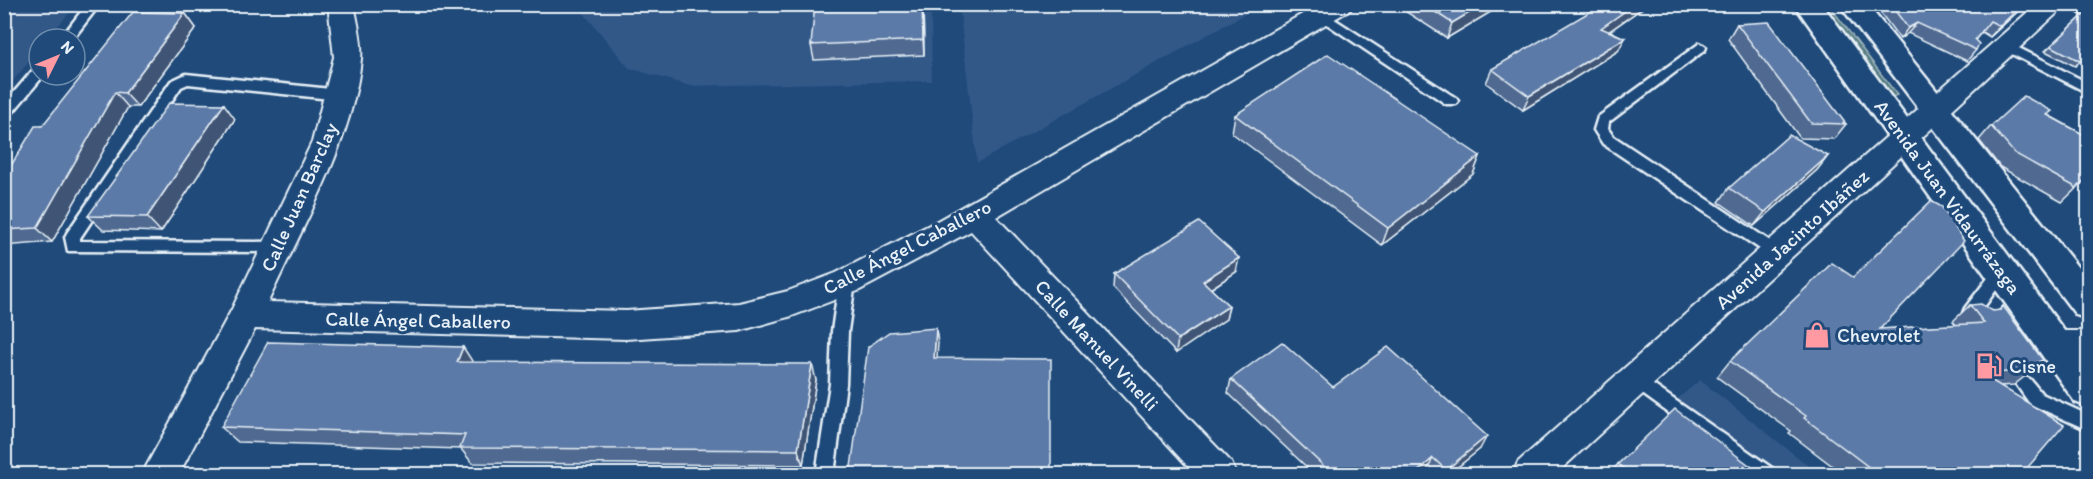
<svg xmlns="http://www.w3.org/2000/svg" width="2093" height="479" viewBox="0 0 2093 479" font-family="Itim,sans-serif">
  <rect width="100%" height="100%" fill="#1f4a7a"/>
  <filter id="ink" filterUnits="userSpaceOnUse"><feTurbulence type="fractalNoise" baseFrequency=".0167" numOctaves="2"/><feDisplacementMap in="SourceGraphic" scale="12" xChannelSelector="R" yChannelSelector="G"/><feConvolveMatrix kernelMatrix="1 2 1 2 8 2 1 2 1" color-interpolation-filters="sRGB"/></filter>
  <g filter="url(#ink)">
    <path fill="#315888" d="M5,4L76,5L47,39H39V49L5,91Z
      M577,5H931L932,81L690,86L629,68Z
      M959,5V4L1261,5L977,163Z
      M1700,380L1819,474H1752L1669,406Z"/>
    <path fill="#567c82" stroke="#9fb6bd" stroke-width="1.5" d="M1816,5H1829L1897,95L1885,100Z"/>
    <g fill="none" stroke-linecap="round" stroke-linejoin="round">
      <g stroke="#e8f1f8" stroke-width="5">
        <path id="service" d="M87,4H100L73,39H60Z
          M2065,4H2082L2088,8V17Z
          M1322,11L1456,98L1458,101L1456,104H1446L1318,18L1316,15Z
          M2007,42L2088,83V93L2002,49L2001,46L2002,43Z
          M1700,43L1706,47L1705,50L1609,122L1608,129L1613,136L1782,249L1785,253L1782,257H1772L1603,144L1594,130L1598,117Z
          M39,67V75H44L9,117L4,119V104L34,69Z
          M186,74L340,90L347,95L340,100L188,84L181,87L80,238V241L278,242L283,244L286,248L283,252L68,251L65,237L67,233L171,81Z
          M2002,264L2007,266L2010,270L1980,313L1984,319L1982,324C1972,327 1967,321 1963,313L1965,308L1997,266Z
          M847,276L852,278L855,282L848,331L846,384L834,474H816L830,384L832,331L839,282L842,278Z
          M1636,373L1772,468L1775,474H1753L1630,385L1628,380L1630,375Z
          M2024,377L2030,379L2042,394L2088,415V430L2030,404L2016,384L2018,379Z"/>
      </g>
      <g stroke="#e8f1f8" stroke-width="4">
        <path id="minor" d="M328,4H354C357,21 363,42 361,59C353,141 302,227 268,302L626,311L739,303L788,291L836,273L937,221L1320,4H1354L1350,10L996,217L1231,462L1236,474H1195L971,231L858,291L792,316L739,331L626,339L255,329L179,474H142L232,309L312,142L334,57Z
          M2037,4H2067L1556,474H1513L1518,462Z
          M2056,331H2088V359H2056L2044,355L2039,345L2044,335Z"/>
      </g>
      <g stroke="#e8f1f8" stroke-width="5">
        <path id="secondary" d="M1794,4H1822L2088,363V407L2075,402Z
          M1839,4H1867L2088,280V319L2076,315Z"/>
      </g>
      <use href="#service" fill="#1f4a7a" fill-rule="evenodd"/>
      <use href="#minor" fill="#1f4a7a" fill-rule="evenodd"/>
      <use href="#secondary" fill="#1f4a7a" fill-rule="evenodd"/>
    </g>
    <path fill="#4f6990" stroke="#e8f1f8" stroke-width="1.5" d="M923,4L924,55L814,60L811,45Z
      M1401,4H1504L1447,38L1400,8Z
      M1579,4H1648L1610,31L1625,38L1618,51L1523,110L1486,83L1492,69L1591,12Z
      M1874,4H1932L1938,10L1945,4H2026L1990,37L1982,32L1975,40L1976,50L1967,61L1908,33L1900,39Z
      M2088,11V54L2075,66L2045,51Z
      M185,13L196,28L138,107H128L52,242L4,246V177L42,126Z
      M1737,24L1846,124L1834,139L1800,138L1728,39Z
      M1235,115L1480,156L1473,174L1382,245L1232,133Z
      M2048,115L2088,137V182L2085,180L2062,202L2000,167L1979,140L1991,126Z
      M235,119L161,232L103,230L88,216Z
      M1828,156L1817,170L1754,226L1719,202L1729,188Z
      M1236,272L1211,289L1229,306L1226,319L1176,353L1113,288L1114,274Z
      M1853,277L1880,329L1956,325L1953,321L1970,305L1993,311H1998L2003,306L2033,368V370L2014,385L2001,386L2022,474H1843L1789,433L1791,431L1717,377L1730,361Z
      M474,363L816,380L803,465L472,463L461,449L238,442L221,427Z
      M1231,379L1333,387L1480,449L1449,474H1431L1427,471L1422,474H1314L1228,393Z
      M1618,464L1761,474H1609Z"/>
    <path fill="#405575" stroke="#e8f1f8" stroke-width="1.5" d="M922,4H923L924,55L923,40Z
      M1484,4H1504L1447,38L1452,23Z
      M1635,4H1648L1595,41L1601,28Z
      M2023,4H2026L1990,37L2000,26Z
      M185,13L196,28L138,107L125,93Z
      M1917,23L1908,33L1900,39L1908,28Z
      M1625,38L1618,51L1523,110L1529,96Z
      M115,92L128,107L52,242L37,228Z
      M224,104L235,119L161,232L147,217Z
      M1480,156L1473,174L1382,245L1388,228Z
      M1828,156L1817,170L1754,226L1765,212Z
      M1239,258L1236,272L1201,295L1203,281Z
      M1229,306L1226,319L1176,353L1178,339Z
      M936,328L938,343L936,373L934,358Z
      M463,347L474,364L457,362Z
      M2043,360L2030,370L2035,363Z
      M812,364L816,380L803,465L798,450Z
      M1487,436L1480,449L1449,474H1444L1446,470Z
      M1433,458L1427,471L1422,474H1415Z"/>
    <path fill="#5c7aa7" stroke="#e8f1f8" stroke-width="1.5" d="M815,4H922L923,40L811,45Z
      M1423,4H1484L1452,23Z
      M1603,4H1635L1601,28L1625,38L1529,96L1492,69Z
      M1890,4H1932L1938,10L1945,4H2023L2000,26L1990,21L1975,40L1979,44L1976,50L1917,23L1908,28Z
      M2088,11V53L2080,61L2051,46Z
      M133,12L185,13L125,93L115,92L37,228L4,230V177L35,126H42Z
      M1769,22L1846,124L1811,123L1737,24Z
      M1328,54L1480,156L1388,228L1235,115Z
      M2024,96L2052,111L2047,115L2088,137V176L2077,188L2014,153L1991,126Z
      M169,103L224,104L147,217L88,216Z
      M1789,135L1828,156L1765,212L1729,188Z
      M1931,201L1942,207L1964,241L1880,329L1984,323L1970,305L1981,304L1993,311L2000,310L2003,306L2043,360L2035,363L2033,370L1981,374L2064,425L2022,474H1878L1804,418L1806,416L1730,361L1832,263L1853,277Z
      M1199,222L1239,258L1203,281L1229,306L1178,339L1114,274Z
      M936,328L934,358L1051,359V474H850L868,347L889,332Z
      M268,342L463,347L457,362L812,364L798,450L460,448L465,435L221,427Z
      M1282,342L1333,387L1388,347L1487,436L1446,470L1433,458L1415,474H1332L1231,379Z
      M1675,409L1761,474H1631L1618,464Z"/>
  </g>
  <defs>
    <g id="shop-bare" transform="scale(2.07)"><path d="M-5-2.5h2.3a2.7 3.5 0 0 1 5.4 0H5L5.5 6h-11ZM-1.5-2.5h3a1.5 2.3 0 0 0-3 0Z" fill="#ff9aa2" stroke="#1f4a7a" stroke-width="2.5" paint-order="stroke"/></g>
    <g id="fuel-bare" transform="scale(2.07)"><path d="M-5.5-6h7V0h2V4h1.3V-2.5L3-4.5l.8-.8L6-3V5H2.5V1h-1V6h-7ZM-4.2-4.7v3.2H.2V-4.7Z" fill="#ff9aa2" stroke="#1f4a7a" stroke-width="2.5" paint-order="stroke"/></g>
  </defs>
  <g fill-rule="evenodd">
    <use href="#shop-bare" x="1817" y="335"/>
    <use href="#fuel-bare" x="1989" y="366"/>
  </g>
  <g text-anchor="middle" stroke-width="6" stroke-linejoin="round" paint-order="stroke">
    <g font-size="20" fill="#e8f1f8" stroke="#1f4a7a">
      <text transform="translate(299 197) rotate(-66)" y="7">Calle Juan Barclay</text>
      <text transform="translate(1948 197) rotate(54)" y="7">Avenida Juan Vidaurrázaga</text>
      <text transform="translate(1792 239) rotate(-42)" y="7">Avenida Jacinto Ibáñez</text>
      <text transform="translate(907 247) rotate(-27)" y="7">Calle Ángel Caballero</text>
      <text transform="translate(418 320) rotate(1)" y="7">Calle Ángel Caballero</text>
      <text transform="translate(1097 345) rotate(47)" y="7">Calle Manuel Vinelli</text>
    </g>
    <g font-size="20" fill="#e8f1f8" stroke="#1f4a7a" text-anchor="start">
      <text x="1837" y="342">Chevrolet</text>
      <text x="2009" y="373">Cisne</text>
    </g>
  </g>
  <rect width="2093" height="479" fill="none" stroke="#1f4a7a" stroke-width="24"/>
  <rect x="12" y="12" width="2069" height="455" fill="none" stroke="#e8f1f8" stroke-width="2" filter="url(#ink)"/>
  <g transform="translate(57 57) rotate(47)"><circle r="28" fill="#1f4a7a" stroke="#6f8dac" stroke-width="1.5"/>
  <path d="M0-4.5L10 22L0 15L-10 22Z" fill="#ff9aa2"/>
  <text y="-9" font-size="16" font-weight="bold" text-anchor="middle" fill="#e8f1f8">N</text>
  </g>
</svg>
